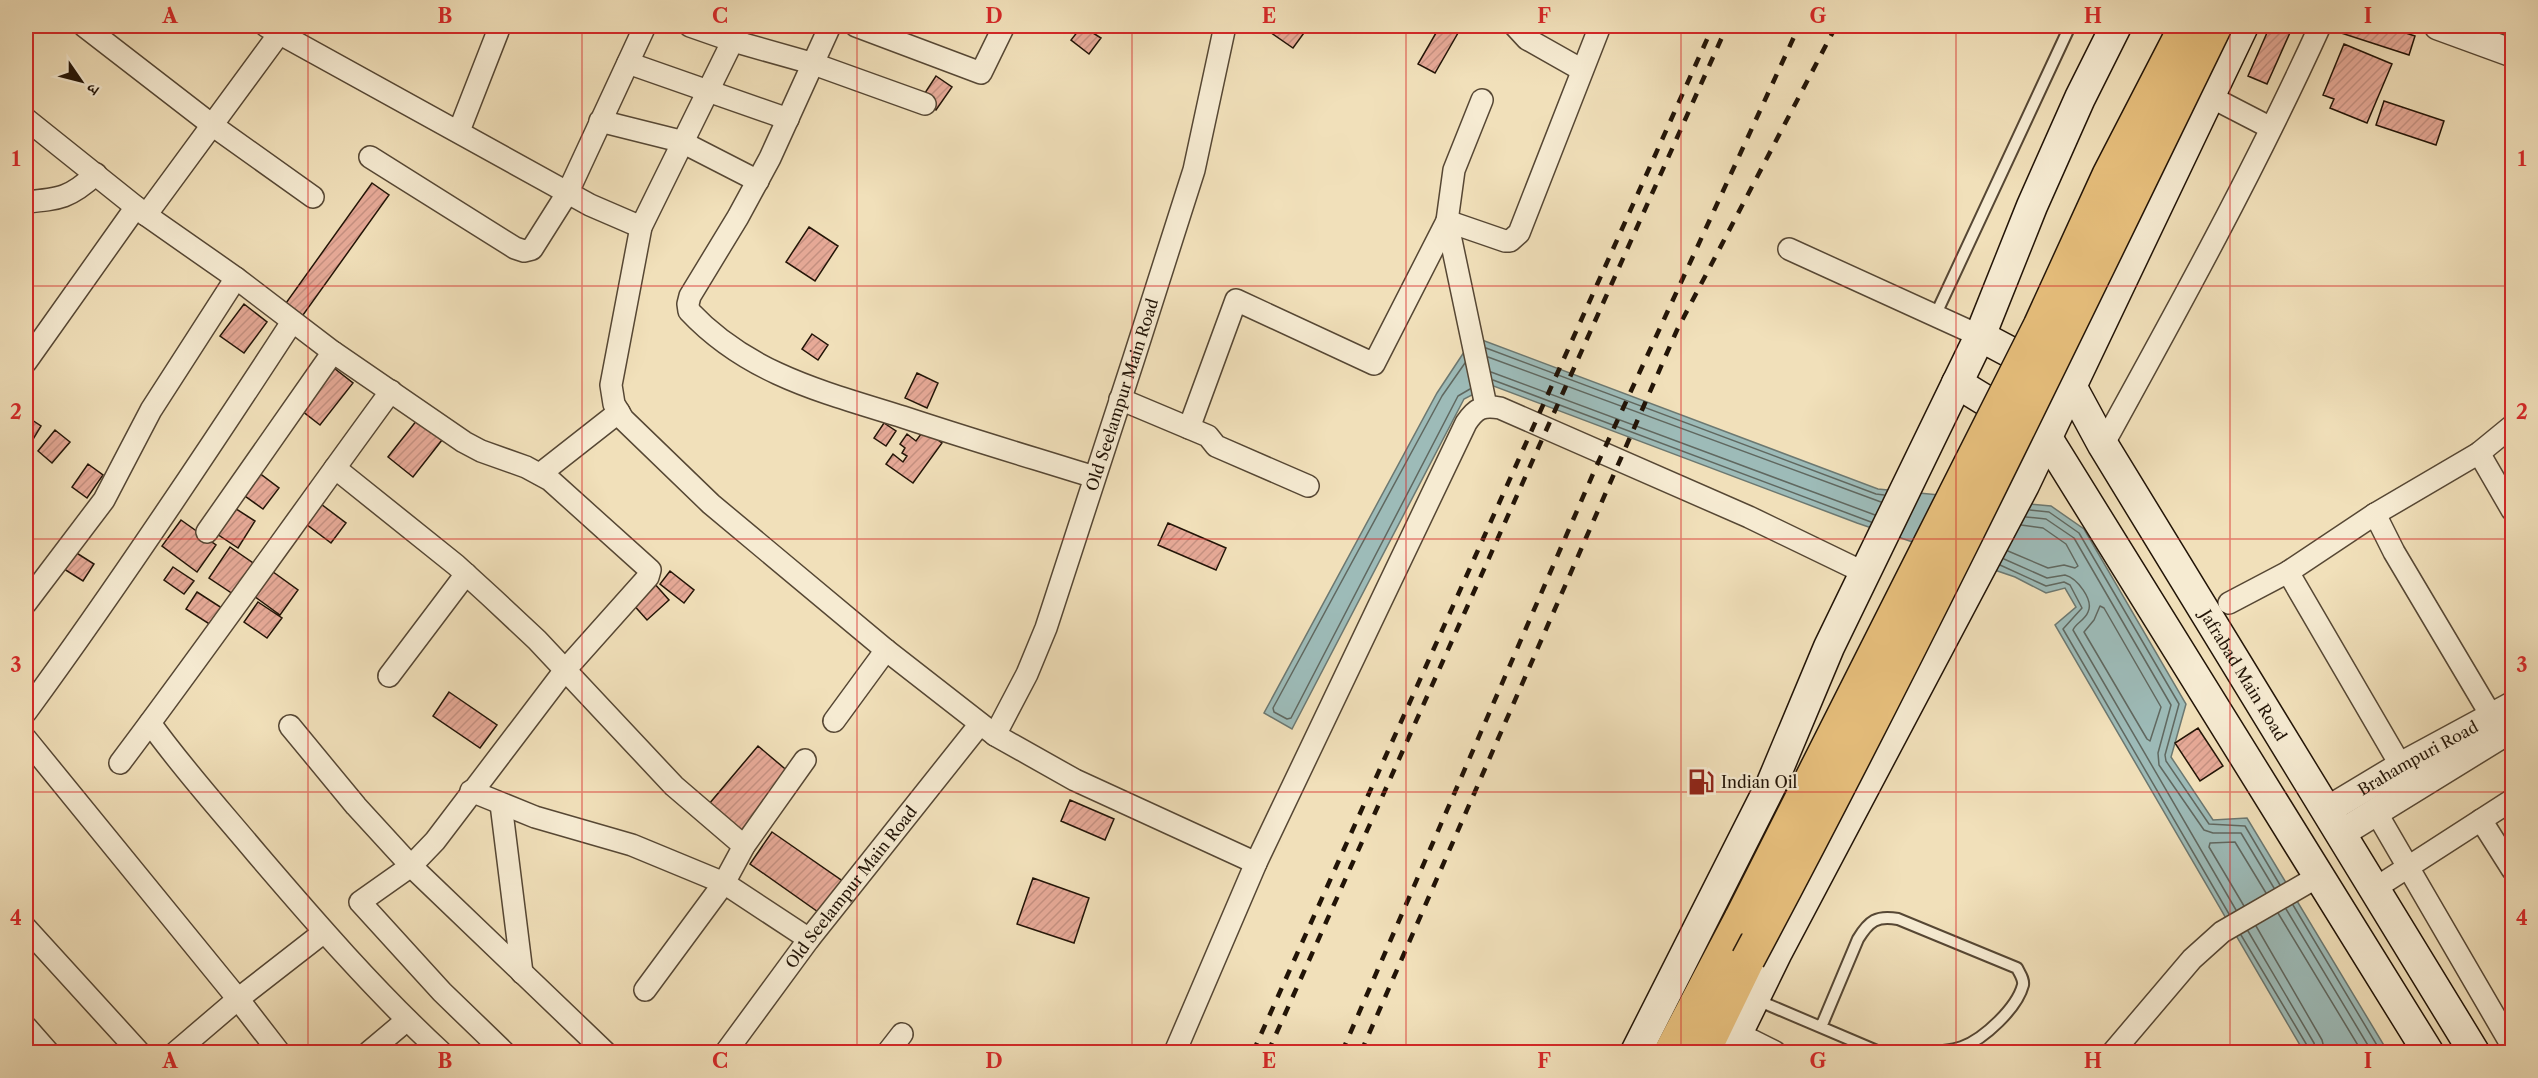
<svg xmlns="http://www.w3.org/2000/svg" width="2538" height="1078" viewBox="0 0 2538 1078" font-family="'Libre Caslon Text','Noto Serif Devanagari',serif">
  <defs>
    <pattern id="building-hatch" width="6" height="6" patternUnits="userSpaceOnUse" patternTransform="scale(1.5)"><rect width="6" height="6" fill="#e7aa98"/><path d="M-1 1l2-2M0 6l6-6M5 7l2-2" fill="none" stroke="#c69182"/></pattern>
  </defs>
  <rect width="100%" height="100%" fill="#f1e0ba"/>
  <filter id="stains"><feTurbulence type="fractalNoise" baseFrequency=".00333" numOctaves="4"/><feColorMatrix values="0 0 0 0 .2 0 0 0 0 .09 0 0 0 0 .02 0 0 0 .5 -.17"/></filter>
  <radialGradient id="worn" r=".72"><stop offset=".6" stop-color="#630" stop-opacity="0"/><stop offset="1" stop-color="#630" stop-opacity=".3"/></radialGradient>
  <path fill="#9dbbb8" stroke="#6c7871" stroke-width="1.5" d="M1474,337L1878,489L2051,506L2084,529L2186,704L2171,757L2213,820L2247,818L2388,1052H2304L2055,625L2076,607L2065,588L2046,593L2015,577L1857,523L1491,385L1464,399L1292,729L1264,713L1437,393Z"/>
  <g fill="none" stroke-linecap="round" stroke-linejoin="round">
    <path stroke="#606860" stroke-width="1.5" d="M1486,348L1876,494L1884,495
      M1488,357L1881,502
      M1465,363L1442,396L1273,708L1274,712L1287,719L1291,718L1458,396L1470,389
      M1491,372L1875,515
      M1493,380L1871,522
      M2030,510L2049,512L2079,533L2179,704L2165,755L2166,761L2209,824L2245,826L2280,885
      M2026,517L2046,519L2074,538L2171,705L2158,753L2159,765L2204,830L2213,833H2241L2274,888
      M2008,551L2048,568L2064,565L2075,568L2078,566L2066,544L2043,528L2021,525
      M2004,559L2047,578L2065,575C2077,578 2094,600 2088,612C2085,620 2076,623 2073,630L2236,910
      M2000,565L2046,586L2064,582L2070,585L2082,608L2063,629L2229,914
      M2100,606L2104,608L2161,707L2150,741L2147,739L2084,632L2094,620Z
      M2293,905L2381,1052
      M2244,906L2209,847L2210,843L2235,842L2266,893
      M2286,909L2372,1052
      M2278,913L2362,1052
      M2256,926L2322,1040L2325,1052
      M2248,931L2314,1043L2316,1052
      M2241,935L2308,1047L2309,1052"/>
  </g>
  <path fill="url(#building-hatch)" stroke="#221407" stroke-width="1.5" d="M1082,26L1101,38L1089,54L1071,40Z
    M1261,26H1309L1293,48Z
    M1440,26H1462L1435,73L1418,64Z
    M2270,26H2293L2267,84L2248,76Z
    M2336,26H2384L2415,36L2409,55L2335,31Z
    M2344,44L2392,64L2367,123L2330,108L2334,99L2323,95Z
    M936,76L952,87L936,110L921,99Z
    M2384,101L2444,121L2436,145L2376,125Z
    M372,183L389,195L298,322L281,310Z
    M809,227L838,246L815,281L786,262Z
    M244,304L267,322L244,353L220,336Z
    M812,334L828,345L818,360L802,349Z
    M330,365L353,383L320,425L297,407Z
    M917,373L938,383L927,408L905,398Z
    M26,416L41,426L26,451Z
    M417,420L442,440L413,477L388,457Z
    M884,423L896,431L886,446L874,438Z
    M55,430L70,442L52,463L38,451Z
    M924,430L942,443L913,483L886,464L893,454L903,462L907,456L902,453L905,448L900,444L907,434L916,441Z
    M88,464L103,475L87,498L72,487Z
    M254,469L279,488L263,509L238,491Z
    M317,501L346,523L331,543L302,521Z
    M230,505L255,521L238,548L214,532Z
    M181,520L216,545L197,572L162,546Z
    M1168,523L1226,548L1216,570L1158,545Z
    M230,547L256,565L236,596L209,578Z
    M75,552L94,564L83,581L64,569Z
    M173,567L194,581L184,594L164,580Z
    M269,569L298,590L280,615L251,594Z
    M670,571L694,590L684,603L660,584Z
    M653,582L669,600L647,620L631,602Z
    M197,592L225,610L214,627L186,609Z
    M258,602L282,618L267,638L244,622Z
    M449,692L497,725L480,748L433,716Z
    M2198,728L2223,766L2200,781L2175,743Z
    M758,746L790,773L741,831L709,804Z
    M1070,800L1114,819L1105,840L1061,821Z
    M772,832L844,882L821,914L750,864Z
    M1033,878L1089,898L1074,943L1017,924Z"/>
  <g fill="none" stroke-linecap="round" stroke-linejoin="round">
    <g stroke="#564734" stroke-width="14">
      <path id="service" d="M1935,316L2070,26
        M1757,1000L1877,1051L1894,1052
        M1821,1027L1858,939C1869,921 1877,915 1898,919L2017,968C2020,974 2024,979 2023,985C2017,1008 1984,1039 1962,1047C1949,1052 1929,1052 1915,1052"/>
    </g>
    <g stroke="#564734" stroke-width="24">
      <g id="minor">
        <path d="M84,26L212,125L313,197"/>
        <path d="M266,26L590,205L641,227"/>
        <path d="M690,26L733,41L811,63L925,104"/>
        <path d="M740,26L641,227L611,385L614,404L623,419L711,504L886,650L995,735L1075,780L1256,863"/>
        <path d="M830,26L770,158L738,217L690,296L688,304L689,311C748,374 823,392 903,417C966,438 1030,457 1094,477"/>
        <path d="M856,26L981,73L1004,26"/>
        <path d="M1515,26L1527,39L1582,70"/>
        <path d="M628,63L788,119"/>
        <path d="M2209,96L2271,128"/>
        <path d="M1482,100L1454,170L1447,221L1486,406"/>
        <path d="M26,119L146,215L236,278L333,352L464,442L481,451L526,467L550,480L650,570L648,577L565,670L435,841L411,866L360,902L442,992L504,1052"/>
        <path d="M600,121L680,141L758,181"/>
        <path d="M459,131L500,26"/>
        <path d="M370,157L515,248L524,251L532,249L568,192L645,26"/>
        <path d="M26,202C60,199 70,198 96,174"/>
        <path d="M146,215L279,34"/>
        <path d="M1789,249L1980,336"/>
        <path d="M26,362L136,207"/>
        <path d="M1120,399L1208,436L1216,446L1308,486"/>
        <path d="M1189,428L1236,300L1374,364L1447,221L1505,241H1510L1519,233L1600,26"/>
        <path d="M2103,445C2179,307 2255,169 2320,26"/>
        <path d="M2479,453L2512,510"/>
        <path d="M335,468L456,565L490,596L537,640L674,786L744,846"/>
        <path d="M540,474L619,412"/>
        <path d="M2375,514L2394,552L2492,717"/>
        <path d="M207,532L333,352"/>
        <path d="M2288,572L2401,766"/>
        <path d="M26,603L104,500L151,410L236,278"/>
        <path d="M2229,603L2288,572L2375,514L2479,453L2512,426"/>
        <path d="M389,676L466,574"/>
        <path d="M26,712C119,585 206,454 292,322"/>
        <path d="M834,721L886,650"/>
        <path d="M150,723C183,769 221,811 257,854C316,923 375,991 441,1052"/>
        <path d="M290,726L356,806L411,866L605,1052"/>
        <path id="s1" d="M995,735L1027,674L1046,628L1134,358L1194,170L1225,26"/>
        <path d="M26,739L238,999L279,1052"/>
        <path d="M120,763C212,641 300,515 391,391"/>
        <path d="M471,791L535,817L632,845L724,883L809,939"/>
        <path d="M501,804L522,973"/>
        <path d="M2376,812L2512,1046"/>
        <path d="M2481,820L2512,869"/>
        <path d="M2374,889L2512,800"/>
        <path d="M26,928L139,1052"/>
        <path d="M645,990L724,883L744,846L805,760"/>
        <path d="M26,1027L48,1052"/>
        <path d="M1737,1033L1775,1052"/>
        <path d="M176,1052L238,999L324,932"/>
        <path d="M369,1052L407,1020"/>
        <path id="s2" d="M726,1052L809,939L980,724"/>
        <path d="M888,1052L902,1034"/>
        <path d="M1175,1052L1256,863L1466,423C1476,408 1483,405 1500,408L1749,517L1867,574"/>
        <path d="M2113,1052L2192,959L2222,932L2319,876"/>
      </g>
    </g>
    <g stroke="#564734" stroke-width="30">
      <g id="tertiary">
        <path d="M2438,26L2512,53"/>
        <path id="s3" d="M2326,811L2401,766L2512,706"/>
        <path d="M2340,834L2512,728"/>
      </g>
    </g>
    <g stroke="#221407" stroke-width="33">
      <g id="secondary">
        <path id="s4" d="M1980,336L2070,384L2103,445L2474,1052"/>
        <path d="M1957,383L2047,438L2428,1052"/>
        <path d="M1636,1052L1772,783L1829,647L1980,336L2032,206L2080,98L2116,26"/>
        <path d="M1728,1052L1777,952L2024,485L2243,26"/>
      </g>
    </g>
    <g stroke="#221407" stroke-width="36">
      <path id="trunk" d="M1671,1052L1742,917
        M1703,1052L1748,959"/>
    </g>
    <use href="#service" stroke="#f6ebd2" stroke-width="10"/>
    <use href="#minor" stroke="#f6ebd2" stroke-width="21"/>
    <use href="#tertiary" stroke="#f6ebd2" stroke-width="27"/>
    <use href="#secondary" stroke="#f6ebd2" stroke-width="30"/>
    <use href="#trunk" stroke="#e8c07d" stroke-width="33"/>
    <path stroke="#221407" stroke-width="4.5" stroke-dasharray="10 10" stroke-linecap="butt" d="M1253,1052L1713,26
      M1268,1052L1727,26
      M1342,1052L1596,467L1799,26
      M1361,1052L1677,330L1836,26"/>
    <g stroke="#221407" stroke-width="36" stroke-linecap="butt">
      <path id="trunk-bridge" d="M1742,917L2040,326L2109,175L2186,26
        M1748,959C1912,652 2063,338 2215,26"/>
    </g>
    <use href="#trunk-bridge" stroke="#e8c07d" stroke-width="33"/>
  </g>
  <path fill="none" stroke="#d62828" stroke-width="1.5" stroke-opacity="0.55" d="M308,26V1052M582,26V1052M857,26V1052M1132,26V1052M1406,26V1052M1681,26V1052M1956,26V1052M2230,26V1052M26,286H2512M26,539H2512M26,792H2512"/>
  <defs>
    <g id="fuel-bare" transform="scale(2.07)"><path d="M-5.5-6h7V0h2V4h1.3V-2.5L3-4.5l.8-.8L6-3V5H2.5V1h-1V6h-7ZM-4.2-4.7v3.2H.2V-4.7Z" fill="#8f2418" stroke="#f6ebd2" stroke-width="2.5" paint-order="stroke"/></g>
  </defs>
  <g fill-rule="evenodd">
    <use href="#fuel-bare" x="1701" y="782"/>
  </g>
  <g text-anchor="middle" stroke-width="4.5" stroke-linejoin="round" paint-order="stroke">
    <g font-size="16" fill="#221407" stroke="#f6ebd2">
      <text dy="6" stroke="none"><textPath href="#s1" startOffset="364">Old Seelampur Main Road</textPath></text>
      <text dy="6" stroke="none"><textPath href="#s4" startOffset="441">Jafrabad Main Road</textPath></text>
      <text dy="6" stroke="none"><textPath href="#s3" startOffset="106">Brahampuri Road</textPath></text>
      <text dy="6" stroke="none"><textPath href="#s2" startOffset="207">Old Seelampur Main Road</textPath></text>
    </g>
    <g font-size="16" fill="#221407" stroke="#f6ebd2" text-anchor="start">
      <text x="1721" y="788">Indian Oil</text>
    </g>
  </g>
  <rect width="2538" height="1078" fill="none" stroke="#f1e0ba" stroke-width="66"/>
  <g transform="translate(81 81) rotate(125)" stroke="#f6ebd2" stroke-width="4.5" paint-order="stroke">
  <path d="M0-4.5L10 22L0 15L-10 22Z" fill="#221407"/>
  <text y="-9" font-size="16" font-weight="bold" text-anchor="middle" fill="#221407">उ</text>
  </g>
  <rect x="33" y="33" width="2472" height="1012" fill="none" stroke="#d62828" stroke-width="2"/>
  <g font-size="20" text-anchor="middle" font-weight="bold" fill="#d62828">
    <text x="170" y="23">A</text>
    <text x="445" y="23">B</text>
    <text x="720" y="23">C</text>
    <text x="994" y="23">D</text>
    <text x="1269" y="23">E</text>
    <text x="1544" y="23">F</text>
    <text x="1818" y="23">G</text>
    <text x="2093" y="23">H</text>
    <text x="2368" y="23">I</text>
    <text x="16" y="166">1</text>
    <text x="2522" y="166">1</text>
    <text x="16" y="419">2</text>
    <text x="2522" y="419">2</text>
    <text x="16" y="672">3</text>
    <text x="2522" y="672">3</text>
    <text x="16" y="925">4</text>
    <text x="2522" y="925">4</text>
    <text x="170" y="1068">A</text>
    <text x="445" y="1068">B</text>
    <text x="720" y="1068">C</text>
    <text x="994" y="1068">D</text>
    <text x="1269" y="1068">E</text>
    <text x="1544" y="1068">F</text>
    <text x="1818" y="1068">G</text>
    <text x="2093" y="1068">H</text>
    <text x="2368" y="1068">I</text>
  </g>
  <rect width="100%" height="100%" filter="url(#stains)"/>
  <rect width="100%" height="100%" fill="url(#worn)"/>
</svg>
